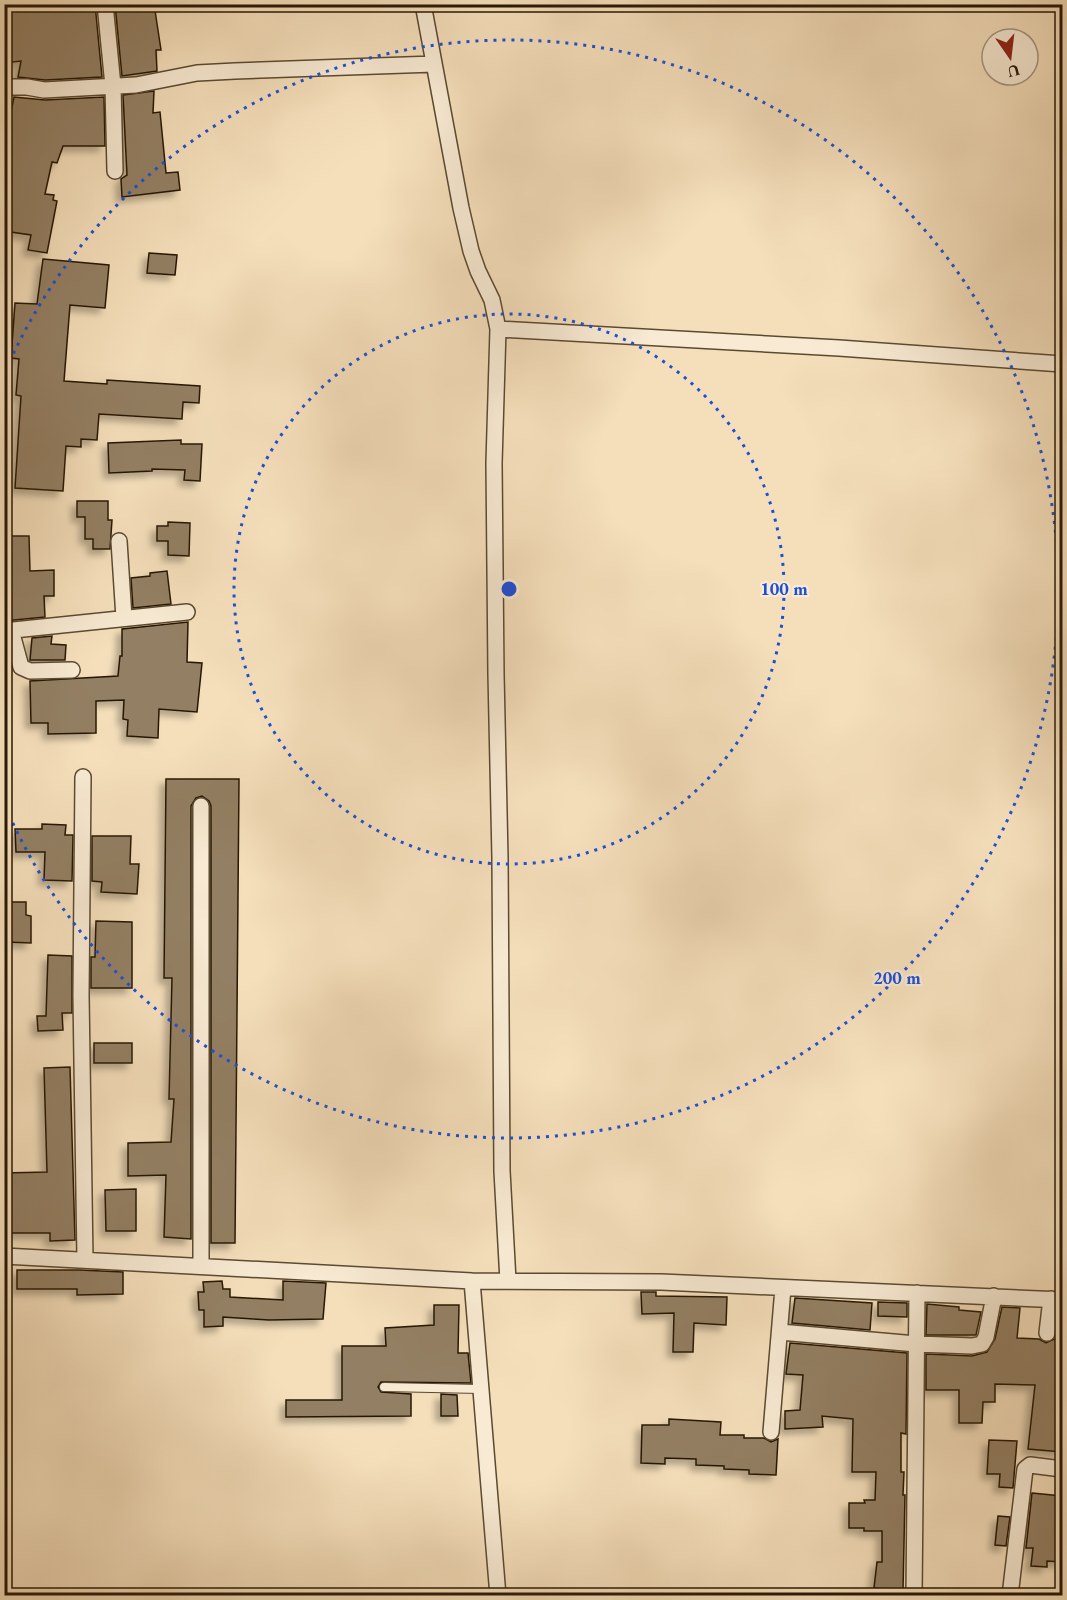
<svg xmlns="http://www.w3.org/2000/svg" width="1067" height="1600" viewBox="0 0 1067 1600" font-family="'EB Garamond',serif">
  <defs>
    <filter id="shadow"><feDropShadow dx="-5.5" dy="5.5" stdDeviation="3" flood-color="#0004"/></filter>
  </defs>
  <rect width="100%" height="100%" fill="#f5dfbb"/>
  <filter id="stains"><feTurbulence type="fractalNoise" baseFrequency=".00333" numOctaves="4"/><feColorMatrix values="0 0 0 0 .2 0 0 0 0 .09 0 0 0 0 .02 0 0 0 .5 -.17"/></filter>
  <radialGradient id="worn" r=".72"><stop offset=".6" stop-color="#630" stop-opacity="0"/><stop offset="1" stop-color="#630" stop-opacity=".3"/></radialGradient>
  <path fill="#937f64" stroke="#281805" stroke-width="1.5" filter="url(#shadow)" d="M4,4H27L28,9L55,4H95L102,77L45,80L18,77L21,61L4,63Z
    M115,4H154L161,50H156L157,71L122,76Z
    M154,91L153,113L160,112L166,173L178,172L180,190L122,197L121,179L127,175L123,95Z
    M14,97L45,100L104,97L105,146H63L57,163L52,162L45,194L54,195L53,200L57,201L47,253L28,250L31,235L4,231V111L11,112Z
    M149,253L177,255L175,275L147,273Z
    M43,259L109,265L105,308L70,305L64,381L107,384V380L200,386L199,403L183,402L182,419L99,414L97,440L81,439V447L66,446L63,491L15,488L21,396L16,395L19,359L11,358L15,303L37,304Z
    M181,440V444H202L200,481L184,480L185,470L152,469V471L109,473L108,443Z
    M77,501H108V520H112L110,549H93V539H85V517H77Z
    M168,522L190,523L189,556L168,555V541H157V526H168Z
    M4,536H29L30,571L54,570V596H44L45,617L4,621Z
    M167,571L171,604L133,608L131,578L150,576V573Z
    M188,622L187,662L202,663L197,712L159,709L158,738L127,736L128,720L123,719L124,700L96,701V733L48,734V723H31L30,681L118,676L120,656H122V629Z
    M52,636L51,644L66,645L65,660H30L32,638Z
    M166,779H239L235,1243H211V806L209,801L202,796L196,798L191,806V1239L164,1237L166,1175L128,1176V1143L171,1142L174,1099H169L172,978H164Z
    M42,824L66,825L65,835H73L72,881L44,880L45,852H16L15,829H42Z
    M92,836H131L130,864H139L137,894L101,892L102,882L92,881Z
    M8,902H26V915L31,916V943L7,942Z
    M96,921L132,922V988H91V957H95Z
    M48,955L72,956V1013H62L63,1030L38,1031L37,1016H46Z
    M94,1043H132V1063H94Z
    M70,1067L75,1240L50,1241V1233H4V1173L47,1172L44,1068Z
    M136,1189V1231H106L105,1190Z
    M17,1270H79L123,1272V1294L77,1295V1289H17Z
    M222,1281L223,1289H230V1297L283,1300V1281L326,1283L323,1319L269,1320L223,1317V1326L204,1327V1310H199L198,1292H204L203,1282Z
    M641,1292H656V1296L727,1297L726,1325L694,1323L693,1352H673L674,1313L642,1314Z
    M795,1298L872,1303L870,1330L792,1323Z
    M878,1302L907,1303V1317L878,1316Z
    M927,1304L959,1307V1310L981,1312L976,1335H926Z
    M434,1305H459L458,1353H468L471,1383L381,1382L378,1387L381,1392L411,1394V1416L286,1417V1400H342V1346H386L385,1328L434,1325Z
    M1002,1307L1020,1308L1017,1338L1039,1339L1046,1343L1054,1339L1062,1340V1452L1028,1449L1035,1385L995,1384V1402H983L982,1423H959V1390H926V1354L972,1356L987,1352L995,1339Z
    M790,1343L907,1353L906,1434L901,1433V1472H904L903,1495H905L903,1591L874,1588L877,1562H882V1531H864V1528H849V1503H865L864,1500H875L876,1472H852L853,1419L822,1416L823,1427L785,1429V1411L800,1410L803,1375L786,1374Z
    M441,1394L457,1395L458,1416H441Z
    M669,1419L721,1422L720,1435H744V1438H764L771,1442L778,1439L776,1475L749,1474V1470L724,1469V1466L696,1465V1459L665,1458V1464L641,1463L642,1425H669Z
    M989,1440L1017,1441L1013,1488L999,1487L1000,1474H987Z
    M1032,1493L1062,1496V1562L1047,1561V1567L1031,1566L1033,1548H1026Z
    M998,1516L1010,1517L1006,1546L995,1545Z"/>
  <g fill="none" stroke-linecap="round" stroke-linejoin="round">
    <g stroke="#5b4a32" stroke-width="10">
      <path id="lane" d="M384,1387L480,1389"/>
    </g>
    <g stroke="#5b4a32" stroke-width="18">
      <path id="street" d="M105,4L113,86L115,171
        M423,4L461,208L471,251L478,271L492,300L498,329L494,463L496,674L500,858L502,1171L508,1281
        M4,87H27L44,90L136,85L197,73L235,71L434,64
        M498,329L839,348L1062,364
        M119,541L124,618
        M11,630L21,667L30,671L72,670
        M4,631L187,612
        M83,777L81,995L85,1260
        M4,1256L472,1281L661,1282L1062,1300
        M201,1266V806
        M472,1281L498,1596
        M780,1332L916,1344L972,1346L982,1344L986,1337L994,1296
        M1047,1333L1051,1299
        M771,1432L783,1288
        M914,1596L917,1293
        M1010,1596L1025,1469L1030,1465L1062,1469"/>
    </g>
    <use href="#lane" stroke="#f8ead3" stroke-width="8"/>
    <use href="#street" stroke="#f8ead3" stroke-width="15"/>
  </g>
  <g fill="none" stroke="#1d4ed8" stroke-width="3" stroke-dasharray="3 6">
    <circle cx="509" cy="589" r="275"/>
    <path d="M6 370A549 549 0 1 1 6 808"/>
  </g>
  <circle cx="509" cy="589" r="9" fill="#1d4ed8" stroke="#f8ead3" stroke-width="3"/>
  <g font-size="18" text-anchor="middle" font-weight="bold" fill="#1d4ed8" stroke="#f8ead3" stroke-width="4.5" stroke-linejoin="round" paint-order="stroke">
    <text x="784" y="595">100 m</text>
    <text x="897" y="984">200 m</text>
  </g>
  <rect width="1067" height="1600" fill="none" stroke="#f5dfbb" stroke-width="24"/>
  <rect x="6" y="6" width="1055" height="1588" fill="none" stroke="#281805" stroke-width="3"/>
  <rect x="12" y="12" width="1043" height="1576" fill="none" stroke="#281805" stroke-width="1.5"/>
  <g transform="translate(1010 57) rotate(166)"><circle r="28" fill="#f8ead3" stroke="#a59681" stroke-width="1.5"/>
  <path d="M0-4.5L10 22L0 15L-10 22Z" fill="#8f2418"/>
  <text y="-9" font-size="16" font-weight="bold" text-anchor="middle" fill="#281805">U</text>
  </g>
  <rect width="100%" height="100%" filter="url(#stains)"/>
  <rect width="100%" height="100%" fill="url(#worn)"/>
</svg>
